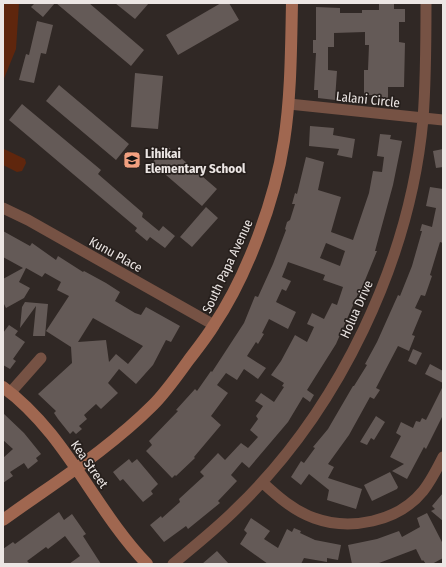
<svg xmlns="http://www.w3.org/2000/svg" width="446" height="567" viewBox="0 0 446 567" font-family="'Fira Sans Condensed',sans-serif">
  <rect width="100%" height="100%" fill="#302825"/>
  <path fill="#5f260d" d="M3,3H19L16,49L3,81Z
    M4,149L25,159L26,163L22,171L17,172L3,165Z"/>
  <path fill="#645a57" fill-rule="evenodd" d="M35,3H55L43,17L31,7Z
    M56,3H89L144,50L131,66Z
    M115,3H149L135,19Z
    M221,3H229L239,20L178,55L166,35Z
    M379,3H394V9H405V22H399V42L405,43L404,87H388V98H372V95H364V70H368L369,45H365V32L334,33V47H328V70L337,71L335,100L318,98V90H314L316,53H313V40H316V7L340,8V13H362V10H379Z
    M37,21L53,25L46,54L41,53L34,83L19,80L26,54L29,55Z
    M135,73L163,76L158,129L131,127Z
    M59,85L129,144L116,160L46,101Z
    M22,104L101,170L98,174L143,213L142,217L159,231L163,226L175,236L165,248L150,237L147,241L135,231L137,228L9,120Z
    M310,126L334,128L333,135L355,139L352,158L337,155L339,149L309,146Z
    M380,134L391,135L390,139L402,141L393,185L375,251H377L359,295L358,294L336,344L307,390L314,395L310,402L303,397L288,422L249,468L242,462L231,475L237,481L218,501L220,503L188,529L186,526L164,542L150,525L161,516L162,518L180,502L179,499L204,476L200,472L218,453L225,460L241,443L248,448L258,437L250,430L258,419L256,416L263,406L255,401L261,393L274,402L284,387L282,386L284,383L271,375L281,361L295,335L307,342L314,327L307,324L312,313L324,319L332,303L337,305L343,287L323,280L325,275L288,262L282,277L291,281L286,291L282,289L276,302L296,312L288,329L269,319L262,333L264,334L258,344L256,342L247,356L266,368L258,379L244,369L237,380L226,373L217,385L228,393L211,416L221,425L194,457L195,458L176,476L175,475L172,478L146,451L152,445L149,441L178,411L176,410L195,389L197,391L211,371L212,372L244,323L255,296L258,297L273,264L286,230L285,229L287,222L290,220L295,204H292L295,193L297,194L306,157L324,162L318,190L341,197L331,232L353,240L369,193L373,171L382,172L384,157L377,156ZM326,243L345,251L340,266L320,258Z
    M167,146L217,189L202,206L152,163Z
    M443,149V167L436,168L433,151Z
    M430,187L443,189V243L440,242L430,275L432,276L425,296L421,295L415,308L422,311L412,335L415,336L409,351L398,346L376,388L380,390L374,399L370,397L349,435L328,464L334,467L328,478L362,489L356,509L327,500L329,490L309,474L301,485L291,477L301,461L304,463L315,448L313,447L328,429L353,386H354L367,365L365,364L377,342L398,295L400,296L412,266L422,231H420L422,224L432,227L436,208L426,206Z
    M206,207L218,218L192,247L180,237Z
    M3,231L30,246L32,243L56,260L58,256L83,272L84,271L106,283L120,292L115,301L135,313L141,315L146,307L180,326L171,342L166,340L153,365L136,384L119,369L108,383L118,393L101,409L96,404L84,415L87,419L79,426L82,429L76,434L73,431L70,434L58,419L54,413L56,411L38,394L72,363L71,347L46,331L69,296L57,290L61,282L45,273L42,277L26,268L19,282L30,288L24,298L6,308L3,302V279L23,268L3,257ZM93,318L143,346L128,364L116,354L109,362L106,340L78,342Z
    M25,302L48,304L45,336H33L36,306L20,328L22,307Z
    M9,325L18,331L15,335L25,342L13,359L16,361L10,369L3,365V333Z
    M413,349L422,353L416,365L408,361Z
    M430,364L443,371V383L425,374Z
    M443,386V415L426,449L424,447L407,479L392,471L404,464L390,457L401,436L396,433L401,422L413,428L416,421L420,422L422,418L426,420Z
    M3,413L24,433L41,454L36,458L38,461L28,469L24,463L10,472L13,476L3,483V458L13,449L3,440Z
    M376,416L385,422L374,440L371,438L367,445L360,442Z
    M129,459L132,463L137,459L158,484L151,491L153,494L143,502L123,479L120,481L113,472Z
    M390,472L398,487L397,489L372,501L364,485Z
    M443,493V521L431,511L435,509L432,506Z
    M59,512L64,520L72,514L86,534L83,536L101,564H69L80,556L65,536L48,549L46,547L27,561L30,564H3V549L13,542L15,544Z
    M427,513L443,544V558L432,564H426L423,560L422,561L416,549L379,563L352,564L348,545L377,539L399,531L402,537L420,527L417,518Z
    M251,518L270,531L264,539L278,548L287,529L292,532L294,528L301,531L300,533L315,540L341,545L338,560L327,558V562L304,558L301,564H268L240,544L247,533L244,530Z
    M217,551L229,564H202Z"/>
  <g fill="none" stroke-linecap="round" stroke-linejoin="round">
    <path stroke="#765244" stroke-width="11" d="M289,104L443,120
      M3,208L28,220L214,325
      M10,393L41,358
      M262,482C277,496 294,511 314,518C350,531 398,522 423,491C431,481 437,469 443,457
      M173,564C194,546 216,529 236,509C339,410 410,261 423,119C426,80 426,42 426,3"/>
    <path stroke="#a06750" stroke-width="12" d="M3,387C66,433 94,509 147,564
      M3,520C54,483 108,450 153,405C166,392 177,376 188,361C197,349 206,338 214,325C247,276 275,200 284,141C291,96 291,49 292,3"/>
  </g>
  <defs>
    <g id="school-square" transform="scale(0.9)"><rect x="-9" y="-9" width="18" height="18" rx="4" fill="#f2a080" stroke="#261f1c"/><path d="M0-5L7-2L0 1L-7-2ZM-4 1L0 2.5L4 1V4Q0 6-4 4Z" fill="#111"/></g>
  </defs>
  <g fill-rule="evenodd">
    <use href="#school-square" x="132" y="160"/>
  </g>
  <g text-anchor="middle" stroke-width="3.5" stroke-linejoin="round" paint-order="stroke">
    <g font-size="13" fill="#ece6e4" stroke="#261f1c">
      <text transform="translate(368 99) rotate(6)" y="5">Lalani Circle</text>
      <text transform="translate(116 254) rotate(29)" y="5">Kunu Place</text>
      <text transform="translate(227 266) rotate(-65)" y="5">South Papa Avenue</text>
      <text transform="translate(356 309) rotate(-66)" y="5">Holua Drive</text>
      <text transform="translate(90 464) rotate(55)" y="5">Kea Street</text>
    </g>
    <g font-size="13" font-weight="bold" fill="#ece6e4" stroke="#261f1c" text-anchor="start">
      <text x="145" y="158">Lihikai<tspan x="145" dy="15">Elementary School</tspan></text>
    </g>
  </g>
  <rect width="446" height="567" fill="none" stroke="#ece6e4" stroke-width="8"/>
</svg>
